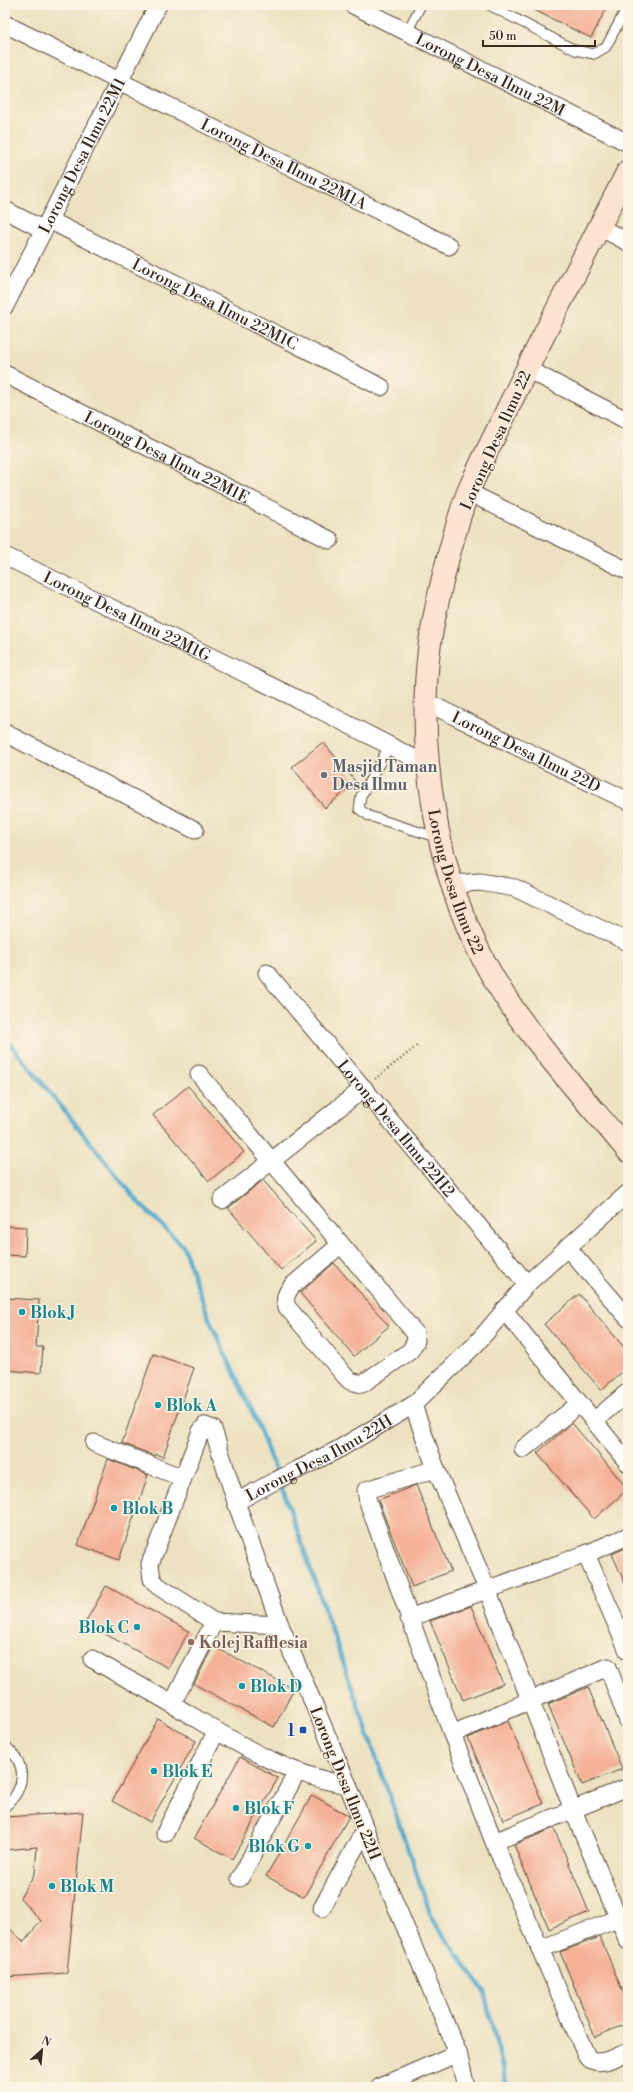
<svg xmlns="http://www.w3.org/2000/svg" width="633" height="2092" viewBox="0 0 633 2092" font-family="'Libre Bodoni',serif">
  <rect width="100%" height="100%" fill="#fcf5e5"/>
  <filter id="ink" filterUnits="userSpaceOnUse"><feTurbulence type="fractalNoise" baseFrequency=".025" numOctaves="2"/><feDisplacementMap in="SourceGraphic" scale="8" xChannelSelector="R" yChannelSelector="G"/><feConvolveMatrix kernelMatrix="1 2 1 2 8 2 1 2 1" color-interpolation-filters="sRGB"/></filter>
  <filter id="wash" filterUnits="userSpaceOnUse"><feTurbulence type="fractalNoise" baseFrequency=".012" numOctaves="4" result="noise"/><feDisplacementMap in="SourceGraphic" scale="16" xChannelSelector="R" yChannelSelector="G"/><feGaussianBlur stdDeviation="0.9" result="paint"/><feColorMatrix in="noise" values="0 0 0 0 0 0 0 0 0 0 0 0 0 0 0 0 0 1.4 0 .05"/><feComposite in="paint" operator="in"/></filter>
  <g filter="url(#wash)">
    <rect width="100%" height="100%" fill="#ece2c1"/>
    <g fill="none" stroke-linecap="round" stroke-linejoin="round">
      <path stroke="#51a9ce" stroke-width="4.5" d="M5,1037L139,1203L183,1246L210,1321L256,1420L288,1504L433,1921L484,1991L507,2087"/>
    </g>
    <g id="blocks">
      <path fill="#f4b197" d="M524,5H608L591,38Z
        M323,742L356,782L325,808L292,767Z
        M188,1086L244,1152L209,1181L153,1115Z
        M263,1180L316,1241L281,1270L228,1208Z
        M5,1226L26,1227L25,1256L5,1255Z
        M334,1263L389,1326L354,1356L300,1293Z
        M579,1294L628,1352V1367L601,1390L544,1324Z
        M5,1298L39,1300L36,1347H43L41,1373L5,1370Z
        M153,1354L194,1368L163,1457L156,1454L155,1456L122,1443Z
        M572,1423L628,1489L594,1519L537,1453Z
        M108,1459L148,1475L119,1560L78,1545Z
        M416,1485L451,1571L412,1587L378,1500Z
        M628,1547V1590L612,1554Z
        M106,1586L189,1631L168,1668L85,1623Z
        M471,1606L503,1684L463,1700L430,1621Z
        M213,1646L294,1689L274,1727L194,1684Z
        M588,1687L622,1769L582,1785L548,1704Z
        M158,1719L196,1741L150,1822L112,1801Z
        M508,1721L543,1804L503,1820L468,1738Z
        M240,1757L278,1778L232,1859L194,1838Z
        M312,1795L349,1816L304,1897L266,1876Z
        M83,1812L67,1973L5,1977V1924L24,1942L41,1921L20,1898L35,1873L37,1847L5,1850V1817Z
        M554,1828L589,1912L549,1929L514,1845Z
        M600,1937L628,2004V2023L595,2037L560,1952Z"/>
    </g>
  </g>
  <g filter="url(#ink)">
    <use href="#blocks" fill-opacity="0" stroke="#564636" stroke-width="1"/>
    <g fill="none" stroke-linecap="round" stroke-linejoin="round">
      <g stroke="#564636" stroke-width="11">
        <path id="lane" d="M489,5L575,50L594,54L606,47L628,5
          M407,32L421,5
          M390,745L361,796L359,809L369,816L439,838
          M5,1746C28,1764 26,1788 5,1807"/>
      </g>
      <g stroke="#564636" stroke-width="19">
        <g id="street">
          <path id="s1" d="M353,5L628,143"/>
          <path id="s2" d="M5,24L449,246"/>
          <path d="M5,210L44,230"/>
          <path id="s3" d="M49,220L381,387"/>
          <path d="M599,227L628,242"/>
          <path id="s4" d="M5,306L158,5"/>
          <path d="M527,369L628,421"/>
          <path id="s5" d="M5,374L330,540"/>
          <path d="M468,492L628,571"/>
          <path id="s6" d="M5,556L326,713L429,766"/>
          <path id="s7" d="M426,702L628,801"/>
          <path d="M5,733L195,830"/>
          <path d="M452,884L480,882L515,888L628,942"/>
          <path id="s8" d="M267,973L527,1284"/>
          <path d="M199,1074L415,1333L416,1341L410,1351L362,1384L350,1381L345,1376L287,1307C284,1298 286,1293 292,1286L341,1244"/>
          <path d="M222,1200L364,1088"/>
          <path d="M567,1247L628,1318"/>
          <path d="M504,1310L628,1463"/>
          <path d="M413,1405L436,1469L487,1589L573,1810L628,1941"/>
          <path d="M594,1421L628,1392"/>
          <path d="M94,1443L183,1478"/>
          <path d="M523,1449L579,1404"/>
          <path d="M436,1469L366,1490L368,1502L452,1734L494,1842L587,2057C599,2068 615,2057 628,2052"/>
          <path d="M236,1502L213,1429L205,1426L201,1431L150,1564L152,1579L158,1586L214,1622L280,1625"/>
          <path d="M586,1554L628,1651"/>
          <path d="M409,1618L586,1554L628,1536"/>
          <path d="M92,1659C118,1674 145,1688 172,1704C227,1737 283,1775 348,1785"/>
          <path d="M172,1704L214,1622"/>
          <path d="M452,1734L608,1667L628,1721"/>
          <path d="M165,1833L216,1732"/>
          <path d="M494,1842L628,1787"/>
          <path d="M240,1878L297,1772"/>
          <path d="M322,1908L365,1829"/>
          <path d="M540,1949L628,1915"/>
          <path d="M380,2087L458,2053"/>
          <path id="s9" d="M466,2087L458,2053L379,1865L348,1785L280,1625L236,1502L275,1481L339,1449L413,1405L475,1345L527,1284L628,1193"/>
        </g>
      </g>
      <g stroke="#564636" stroke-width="24">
        <g id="secondary">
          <path id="s10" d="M628,171C588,250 546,328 508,408C495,436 480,463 468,492C460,512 455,533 449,554C441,585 433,617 429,650C417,751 436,871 484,961C519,1028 580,1093 628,1151"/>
        </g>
      </g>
      <path stroke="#564636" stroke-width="2.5" stroke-dasharray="1 3" stroke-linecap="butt" d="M375,1079L417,1046"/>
      <use href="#lane" stroke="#fff" stroke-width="9"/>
      <use href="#street" stroke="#fff" stroke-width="17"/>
      <use href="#secondary" stroke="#fde4d0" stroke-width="22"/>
    </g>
  </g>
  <circle fill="#6b7280" stroke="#fcf5e5" stroke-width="1.5" cx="324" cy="775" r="4"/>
  <g fill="#0f9aa8" stroke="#fcf5e5" stroke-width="1.5">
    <circle cx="22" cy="1312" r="4"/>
    <circle cx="158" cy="1405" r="4"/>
    <circle cx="114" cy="1508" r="4"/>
    <circle cx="137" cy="1627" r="4"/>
    <circle cx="242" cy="1686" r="4"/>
    <circle cx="154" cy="1771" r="4"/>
    <circle cx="236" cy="1808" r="4"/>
    <circle cx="308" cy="1846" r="4"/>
    <circle cx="52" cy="1886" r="4"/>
  </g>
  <circle fill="#8d6e63" stroke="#fcf5e5" stroke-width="1.5" cx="191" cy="1642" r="4"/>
  <rect fill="#1a4fb4" stroke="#fcf5e5" stroke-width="1.5" x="299" y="1726" width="8" height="8" rx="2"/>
  <g text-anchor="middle" stroke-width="3" stroke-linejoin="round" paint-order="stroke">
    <g font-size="16" fill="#3b2a1e" stroke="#fcf5e5">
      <text dy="6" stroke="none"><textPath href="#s1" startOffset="154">Lorong Desa Ilmu 22M</textPath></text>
      <text dy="6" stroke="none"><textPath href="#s4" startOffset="169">Lorong Desa Ilmu 22M1</textPath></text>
      <text dy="6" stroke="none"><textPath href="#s2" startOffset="312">Lorong Desa Ilmu 22M1A</textPath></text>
      <text dy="6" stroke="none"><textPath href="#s3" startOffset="186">Lorong Desa Ilmu 22M1C</textPath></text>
      <text transform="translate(495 440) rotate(-66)" y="6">Lorong Desa Ilmu 22</text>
      <text dy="6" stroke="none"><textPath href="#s5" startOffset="182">Lorong Desa Ilmu 22M1E</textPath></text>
      <text dy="6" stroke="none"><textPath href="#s6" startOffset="136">Lorong Desa Ilmu 22M1G</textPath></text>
      <text dy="6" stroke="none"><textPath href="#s7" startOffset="112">Lorong Desa Ilmu 22D</textPath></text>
      <text dy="6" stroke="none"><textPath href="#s10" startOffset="757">Lorong Desa Ilmu 22</textPath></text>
      <text dy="6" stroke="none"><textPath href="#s8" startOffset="202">Lorong Desa Ilmu 22H2</textPath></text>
      <text dy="6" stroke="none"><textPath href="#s9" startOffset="723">Lorong Desa Ilmu 22H</textPath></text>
      <text transform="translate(346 1783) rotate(68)" y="6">Lorong Desa Ilmu 22H</text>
    </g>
    <g font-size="16" font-weight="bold" fill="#5b616d" stroke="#fcf5e5" text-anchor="start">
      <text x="332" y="772">Masjid Taman<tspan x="332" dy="18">Desa Ilmu</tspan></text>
    </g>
    <g font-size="16" font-weight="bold" fill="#0d838f" stroke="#fcf5e5" text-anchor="start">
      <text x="30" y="1318">Blok J</text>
      <text x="166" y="1411">Blok A</text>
      <text x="122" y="1514">Blok B</text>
      <text x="129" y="1633" text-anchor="end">Blok C</text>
      <text x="250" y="1692">Blok D</text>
      <text x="162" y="1777">Blok E</text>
      <text x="244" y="1814">Blok F</text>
      <text x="300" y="1852" text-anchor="end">Blok G</text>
      <text x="60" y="1892">Blok M</text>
    </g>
    <g font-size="16" font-weight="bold" fill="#785e54" stroke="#fcf5e5" text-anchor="start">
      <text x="199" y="1648">Kolej Rafflesia</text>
    </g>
    <g font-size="16" font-weight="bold" fill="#164399" stroke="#fcf5e5" text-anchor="end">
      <text x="295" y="1736">1</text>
    </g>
  </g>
  <rect width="633" height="2092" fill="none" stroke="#fcf5e5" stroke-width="20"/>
  <g transform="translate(42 2050) rotate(27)" stroke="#fcf5e5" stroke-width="3" paint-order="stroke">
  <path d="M0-3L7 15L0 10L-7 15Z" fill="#3b2a1e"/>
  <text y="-6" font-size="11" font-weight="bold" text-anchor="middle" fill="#3b2a1e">N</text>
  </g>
  <path d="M483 40v6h112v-6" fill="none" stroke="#3b2a1e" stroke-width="2"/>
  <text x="489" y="40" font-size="12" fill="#3b2a1e" stroke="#fcf5e5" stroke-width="3" paint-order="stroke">50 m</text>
</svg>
